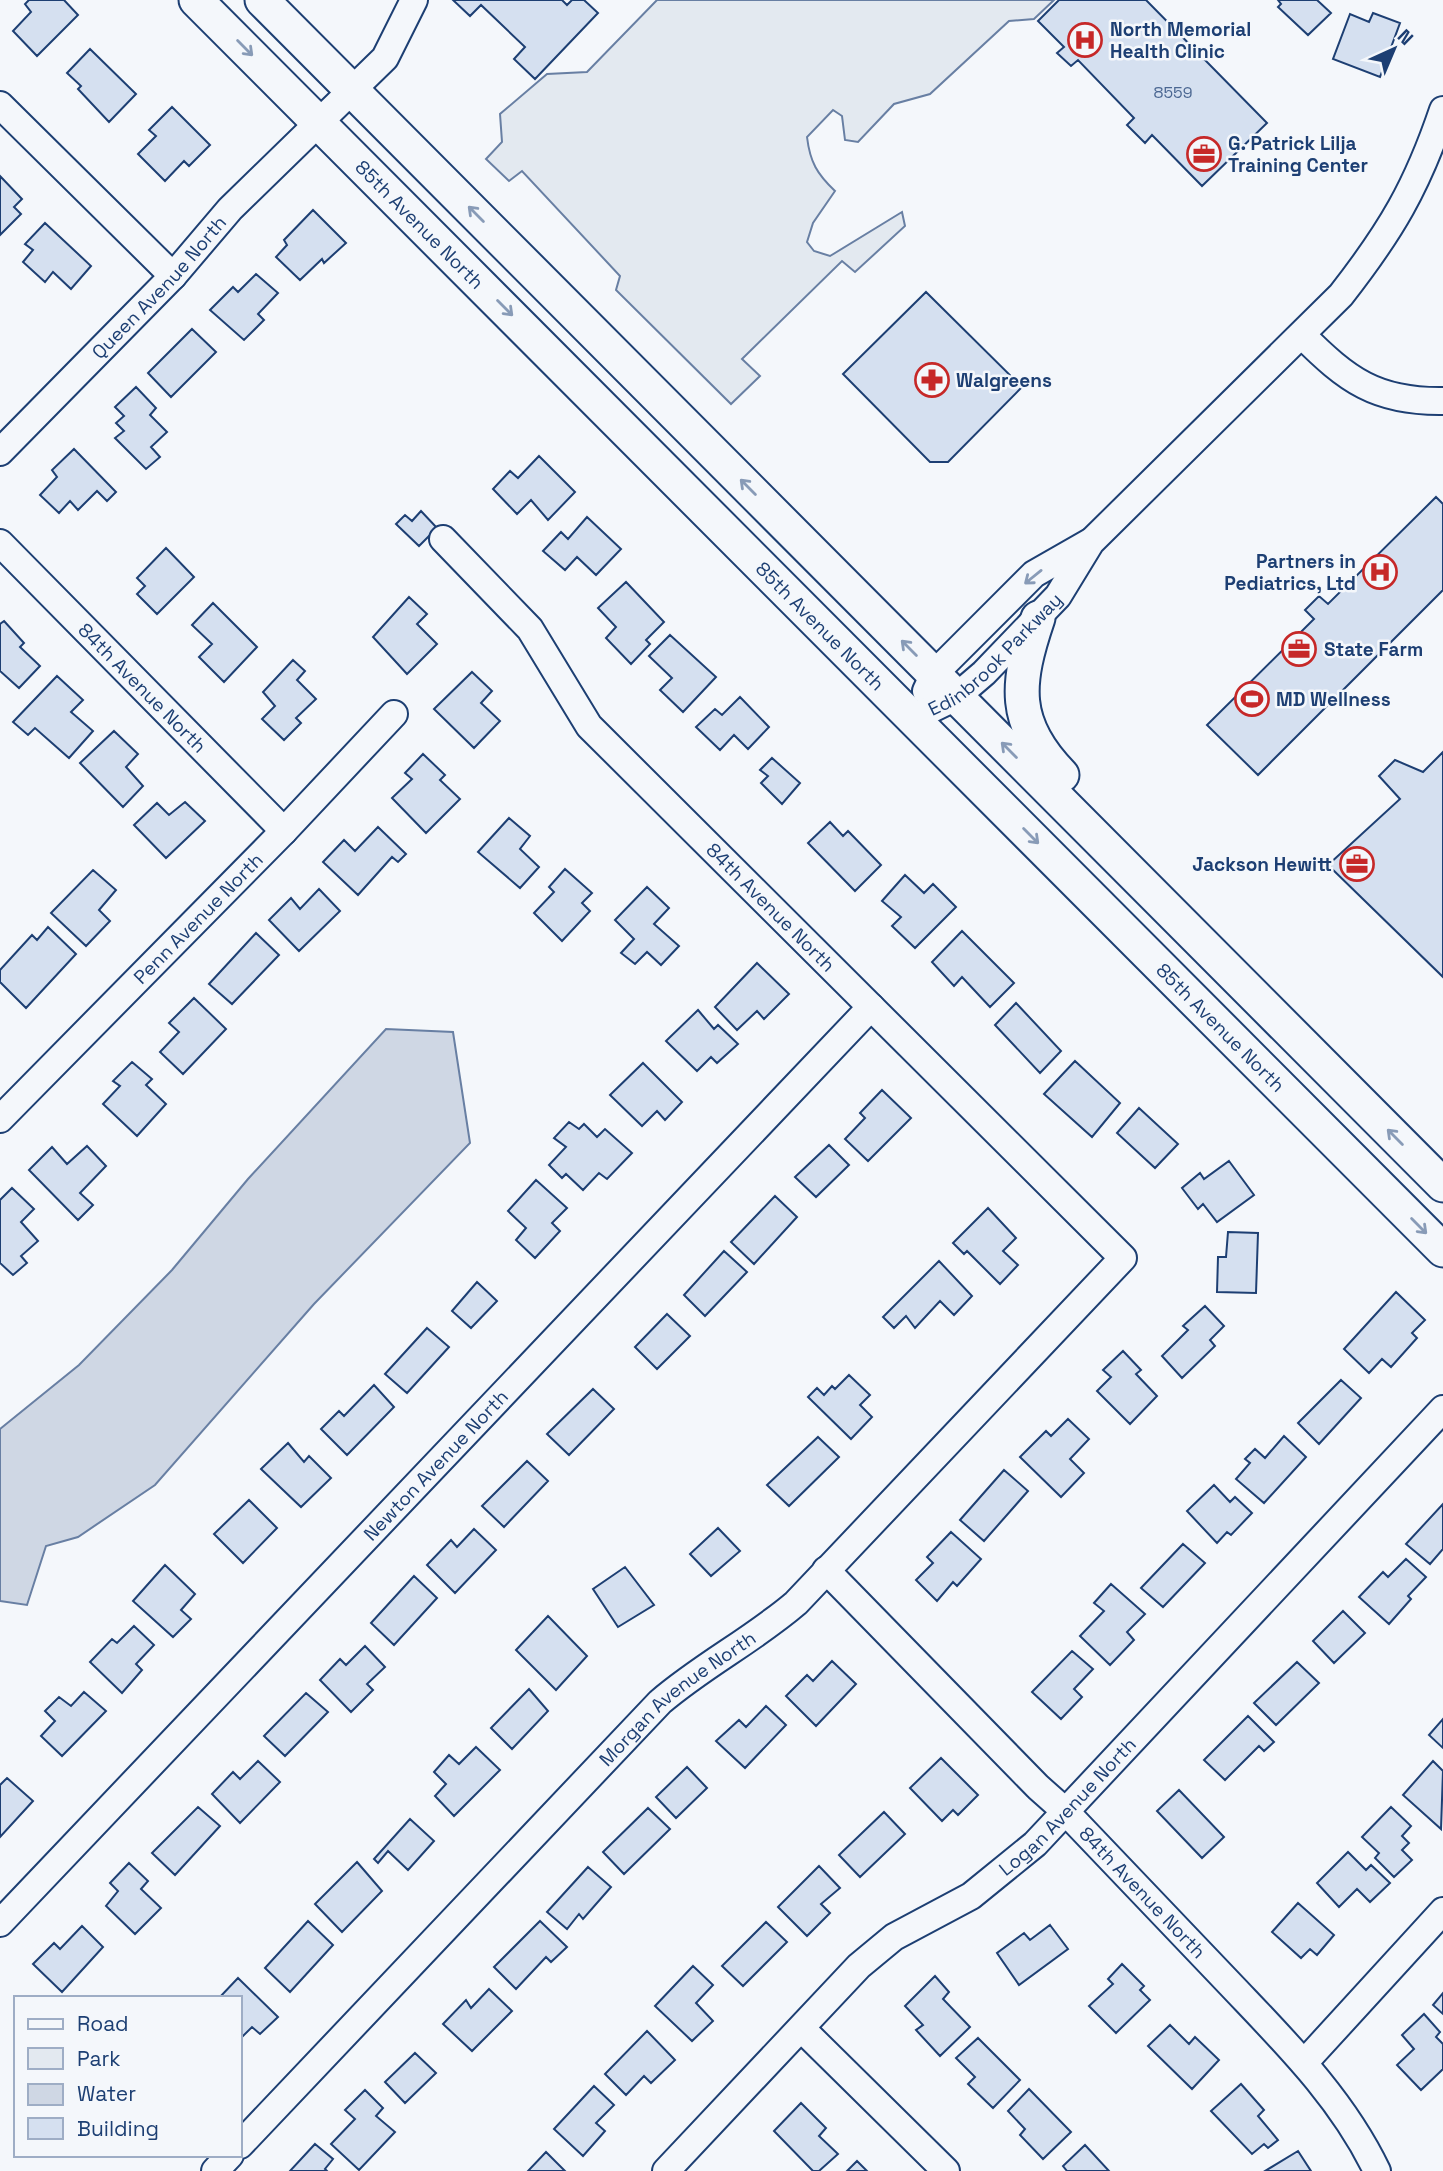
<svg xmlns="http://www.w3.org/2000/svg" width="1443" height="2171" viewBox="0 0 1443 2171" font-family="'Space Grotesk',sans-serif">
  <rect width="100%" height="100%" fill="#f4f7fb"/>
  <path fill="#e3e9f0" stroke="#687fa3" stroke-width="2" d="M657,0H1054L1034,19L1009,21L930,94L894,104L858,142L845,140L842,116L833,110L807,137C810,162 817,174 835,191L813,223L807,242L814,251L830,256L902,212L905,226L855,272L842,261L742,359L760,376L731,404L616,290L620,276L522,171L509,181L486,159L502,142L500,114L547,74L587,72Z"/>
  <path fill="#cfd7e4" stroke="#687fa3" stroke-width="2" d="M386,1029L453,1032L470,1143L314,1304L155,1485L78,1537L46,1546L27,1605L0,1601V1429L79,1365L172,1270L248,1179Z"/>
  <path fill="#d5e0f0" stroke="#1d3f73" stroke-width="2" d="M29,0H64L78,15L37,56L13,31L31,12L25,4Z
    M453,0H562L567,5L572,0H584L598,13L535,79L514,59L525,47L481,5L470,16Z
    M1059,0H1146L1267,123L1202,186L1152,135L1145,143L1127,125L1134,118L1078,60L1071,66L1057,53L1064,47L1038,21Z
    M1278,0H1317L1331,13L1308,35L1278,7L1281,4Z
    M1373,13L1400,23L1380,77L1333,59L1350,14L1369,22Z
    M90,49L136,94L109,122L78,89L81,86L67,73Z
    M172,107L210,145L189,166L184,161L165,181L138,154L156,136L149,130Z
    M0,176L22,199L14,207L21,214L0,235Z
    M313,210L346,243L324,263L322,259L300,280L276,257L287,245L284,240Z
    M45,223L91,266L71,289L53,272L45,282L23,262L33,250L25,244Z
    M256,274L278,293L258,314L264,320L244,340L210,310L233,287L238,292Z
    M926,292L1022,387L948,462H930L843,374Z
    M192,329L216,352L171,397L148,373Z
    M136,387L156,408L150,415L167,432L151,447L160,457L146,469L115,438L124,431L116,423L124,416L115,407Z
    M74,449L116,492L107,501L97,491L78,510L70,501L59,513L40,495L57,477L52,470Z
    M539,456L575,492L548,520L531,500L517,514L493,489L510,471L518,478Z
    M1436,497L1443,504V590L1258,775L1207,725L1314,619L1305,610L1319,596L1328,604Z
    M421,511L437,528L419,546L396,524L405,515L412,521Z
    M587,517L621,549L596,575L577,557L565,570L543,551L561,532L568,539Z
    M166,548L194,577L157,614L137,594L145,586L137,578Z
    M626,582L664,622L646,640L650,644L631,664L606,638L616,627L598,608Z
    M409,597L427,614L417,624L437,644L407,674L373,637Z
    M213,603L257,647L224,682L199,657L212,644L192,625Z
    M4,621L24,643L20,647L40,666L19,688L0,671V624Z
    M670,635L716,677L683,712L660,690L672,678L649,656Z
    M293,660L305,671L297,680L316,699L296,718L301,723L284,740L262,719L275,706L263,692Z
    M472,672L492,691L481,703L500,721L474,748L434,709Z
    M57,676L83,700L71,712L93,731L69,758L35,728L28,735L13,722Z
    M740,697L769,727L748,749L734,735L720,750L696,727L715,709L722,715Z
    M114,731L138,754L126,767L143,786L123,807L80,763Z
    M1443,752V977L1328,865L1400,799L1379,776L1395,760L1423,772Z
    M423,754L445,775L440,780L460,799L426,833L392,798L412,779L405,773Z
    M772,758L800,783L782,804L761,783L768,776L760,770Z
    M185,802L205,821L166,858L134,825L157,803L169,815Z
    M509,818L530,836L520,849L539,867L520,888L478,852Z
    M830,822L843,836L848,831L881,865L855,891L808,843Z
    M378,827L406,854L398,862L392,857L358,895L323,862L344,840L355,851Z
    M565,869L592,893L582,903L590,911L562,941L534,913L554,892L549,887Z
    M93,870L116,890L99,910L110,921L86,946L51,913Z
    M905,875L924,893L933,884L956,907L915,948L892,926L901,917L882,901Z
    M647,887L669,908L654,924L679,946L661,965L647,952L635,964L621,953L634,939L615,920Z
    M319,889L340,911L299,951L269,920L291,898L300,909Z
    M48,927L76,954L26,1008L0,982V970L32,935L37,940Z
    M962,931L1014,983L990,1007L962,977L954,986L932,962Z
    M256,933L279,955L232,1004L209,984Z
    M757,963L789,994L764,1019L757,1011L737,1030L715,1007Z
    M194,998L226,1029L183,1074L160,1052L179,1032L169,1023Z
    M1016,1003L1061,1051L1040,1073L995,1025Z
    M698,1010L714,1029L718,1025L738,1044L717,1063L711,1057L697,1071L666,1041Z
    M1075,1061L1120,1103L1092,1137L1044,1094Z
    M132,1062L152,1079L146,1085L166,1104L137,1136L103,1104L120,1086L113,1081Z
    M643,1063L682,1102L665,1120L657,1111L642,1126L610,1095Z
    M882,1090L911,1118L868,1161L845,1139L865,1118L860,1113Z
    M1139,1108L1178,1144L1155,1168L1117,1133Z
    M569,1122L579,1129L584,1124L597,1137L605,1129L632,1153L607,1179L599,1173L583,1190L566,1174L562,1178L549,1165L566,1147L554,1138Z
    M829,1145L849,1165L816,1197L795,1177Z
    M87,1146L106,1166L80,1193L93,1205L78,1220L29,1170L52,1147L67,1164Z
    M1229,1161L1254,1195L1217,1222L1203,1204L1198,1209L1182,1188L1200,1173L1204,1179Z
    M536,1180L567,1208L552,1223L560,1231L535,1258L516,1240L526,1228L508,1211Z
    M12,1188L34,1209L21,1222L38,1241L21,1256L27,1263L13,1275L0,1263V1200Z
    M775,1196L797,1217L754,1264L731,1242Z
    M988,1208L1016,1238L1003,1251L1018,1265L1000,1284L967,1251L964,1254L953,1243Z
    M1228,1232L1258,1233L1256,1293L1217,1292L1218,1257H1226Z
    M724,1251L747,1272L705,1316L684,1295Z
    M939,1261L972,1296L954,1315L940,1301L915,1328L906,1316L894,1328L883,1317Z
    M477,1282L497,1301L471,1328L452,1311Z
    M1396,1292L1425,1320L1412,1333L1417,1338L1391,1367L1382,1359L1369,1373L1344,1349Z
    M1205,1306L1224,1326L1210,1340L1215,1346L1182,1378L1162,1356L1188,1330L1183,1326Z
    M667,1314L690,1336L657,1369L635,1347Z
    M427,1328L449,1347L407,1393L385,1374Z
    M1123,1351L1141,1370L1136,1374L1157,1396L1130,1424L1097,1391L1111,1377L1103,1370Z
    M849,1375L870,1395L860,1405L872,1417L851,1439L808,1397L817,1388L824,1395L832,1386L835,1389Z
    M1341,1380L1361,1398L1319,1444L1298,1423Z
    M374,1385L394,1407L347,1455L321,1429L339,1411L344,1416Z
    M593,1389L614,1409L569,1455L547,1434Z
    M1068,1419L1089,1439L1070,1459L1084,1473L1061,1497L1020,1457L1046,1431L1051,1436Z
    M1284,1436L1306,1457L1264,1503L1236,1479L1250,1463L1245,1459L1255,1449L1265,1458Z
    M818,1437L839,1457L789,1506L767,1485Z
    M288,1443L304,1462L309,1456L331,1478L301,1507L261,1469Z
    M527,1461L548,1481L504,1527L482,1506Z
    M1004,1470L1028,1491L984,1541L960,1520Z
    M1214,1485L1230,1502L1235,1497L1252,1513L1231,1535L1227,1532L1217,1543L1187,1511Z
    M249,1500L277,1528L243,1563L214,1534Z
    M1443,1504V1549L1430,1564L1406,1544Z
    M718,1528L740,1551L711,1576L690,1554Z
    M474,1529L496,1550L455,1593L427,1565L451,1540L457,1547Z
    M951,1532L981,1559L957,1586L953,1582L937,1601L916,1580L933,1563L927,1557Z
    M1183,1544L1205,1563L1163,1607L1141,1588Z
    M1406,1559L1426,1577L1408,1596L1411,1599L1389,1624L1359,1597L1383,1572L1388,1577Z
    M165,1565L195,1594L181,1610L191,1619L173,1637L133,1601Z
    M625,1567L654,1605L618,1627L593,1589Z
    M414,1576L437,1598L394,1645L371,1623Z
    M1111,1584L1145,1614L1127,1632L1134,1640L1110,1665L1080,1636L1104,1611L1094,1603Z
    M1343,1611L1365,1633L1334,1663L1313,1641Z
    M548,1616L587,1656L556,1690L516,1650Z
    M134,1626L154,1645L136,1664L142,1670L122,1693L90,1662L112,1639L117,1643Z
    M365,1646L385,1667L367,1684L373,1690L351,1712L320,1680L340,1659L346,1665Z
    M1072,1651L1093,1669L1074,1689L1082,1697L1061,1719L1032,1692Z
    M832,1661L856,1684L816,1726L786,1696L807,1675L813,1681Z
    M1297,1662L1319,1683L1276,1725L1254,1703Z
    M529,1689L548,1711L512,1749L491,1728Z
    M84,1692L106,1711L62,1756L41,1736L55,1721L45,1711L59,1697L71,1706Z
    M306,1693L328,1712L285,1756L264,1736Z
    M766,1706L786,1725L745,1768L716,1741L739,1720L746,1727Z
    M1248,1716L1274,1742L1264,1751L1259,1746L1225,1780L1204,1760Z
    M1443,1719V1748L1429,1735Z
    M476,1747L500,1770L454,1816L435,1796L446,1784L434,1772L449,1755L459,1764Z
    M941,1758L978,1795L958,1815L953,1810L942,1821L910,1788Z
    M258,1761L280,1782L240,1823L212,1794L233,1772L240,1779Z
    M1433,1761L1443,1771L1441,1829L1403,1795Z
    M687,1767L707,1788L676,1818L656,1797Z
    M7,1778L33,1801L0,1837V1785Z
    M1179,1790L1224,1837L1202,1858L1157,1811Z
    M198,1807L220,1826L175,1875L152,1853Z
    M1391,1807L1411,1826L1402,1836L1409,1843L1402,1850L1412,1860L1394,1877L1375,1858L1379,1853L1362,1837Z
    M648,1808L670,1829L624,1874L603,1852Z
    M884,1812L905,1834L860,1877L839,1855Z
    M410,1819L434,1841L408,1870L388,1851L378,1863L374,1859Z
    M1348,1852L1366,1870L1371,1865L1390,1883L1370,1902L1357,1889L1339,1907L1317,1883Z
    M357,1862L382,1891L342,1932L315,1904Z
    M129,1863L148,1881L141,1889L161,1908L135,1934L106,1906L118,1891L110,1883Z
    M819,1866L840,1888L821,1904L830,1913L807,1936L778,1907Z
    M588,1867L611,1887L583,1919L579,1914L567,1929L547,1912Z
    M1298,1903L1334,1935L1317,1955L1310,1949L1301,1958L1272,1932Z
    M308,1921L333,1945L290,1992L265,1968Z
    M540,1921L567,1947L551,1962L546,1957L516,1989L494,1967Z
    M766,1922L787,1942L743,1986L722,1966Z
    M1050,1925L1068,1949L1019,1985L997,1953L1024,1933L1030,1940Z
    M82,1926L103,1947L62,1992L33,1964L54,1943L60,1949Z
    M1122,1964L1144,1986L1140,1990L1150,2000L1116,2033L1089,2006L1113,1984L1108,1979Z
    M693,1966L713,1985L696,2003L713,2021L692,2041L655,2006Z
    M935,1976L949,1992L943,1999L970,2027L940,2056L916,2030L923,2025L905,2006Z
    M238,1978L278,2017L260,2034L252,2027L241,2038L240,1998H219Z
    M489,1989L512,2011L472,2051L443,2024L466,2000L471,2008Z
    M1443,1993V2014L1433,2005Z
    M1424,2014L1440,2032L1436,2037L1443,2044V2069L1421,2090L1397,2065L1414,2049L1402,2035Z
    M1170,2025L1189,2044L1195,2037L1219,2060L1192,2089L1148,2046Z
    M647,2031L675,2060L651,2083L644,2076L626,2095L605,2074Z
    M978,2038L1020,2080L993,2108L968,2084L975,2077L956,2058Z
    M415,2053L436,2073L405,2103L385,2082Z
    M1241,2084L1264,2110L1258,2116L1278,2140L1268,2148L1264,2144L1252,2154L1211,2111Z
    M594,2086L614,2105L596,2123L605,2131L583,2156L554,2129Z
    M1029,2089L1071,2132L1043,2159L1020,2135L1025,2129L1008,2111Z
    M365,2090L383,2108L376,2116L395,2132L359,2170L331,2144L355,2119L345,2110Z
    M801,2103L826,2128L819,2136L838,2154L819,2171H813L774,2131Z
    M315,2144L333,2159L325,2169L327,2171H290Z
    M1085,2145L1109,2171H1067L1063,2166Z
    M1298,2151L1311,2171H1265Z
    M546,2152L565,2171H528Z
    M857,2161L867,2171H847Z"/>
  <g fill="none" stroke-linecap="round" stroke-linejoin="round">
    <g stroke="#1d3f73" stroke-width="30">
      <g id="minor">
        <path d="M0,105L173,276"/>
        <path d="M1302,335C1347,380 1376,402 1443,401"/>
        <path id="s1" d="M0,452L173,276L230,209L385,58L414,0"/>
        <path id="s2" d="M0,543L284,831"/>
        <path d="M926,691L934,674L1034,574L1090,542"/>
        <path id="s3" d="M913,718L956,697L984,673L1058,596L1091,542L1341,295C1391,231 1417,187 1443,110"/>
        <path id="s4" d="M0,1119L284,831L394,714"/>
        <path id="s5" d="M826,1570L1038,1787L1065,1811C1120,1868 1175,1926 1230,1984C1285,2042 1342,2098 1377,2171"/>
        <path id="s6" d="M0,1923L871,1007"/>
        <path d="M802,2029L946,2171"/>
        <path d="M1304,2063L1443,1911"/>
        <path id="s7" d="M240,2145L660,1702C703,1665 753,1640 796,1603L1123,1258L589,726L530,629L443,539"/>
        <path d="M215,2171L230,2155"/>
        <path id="s8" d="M666,2171L859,1966L894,1937L971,1896L1035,1844L1443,1409"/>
      </g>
    </g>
    <g stroke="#1d3f73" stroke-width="37">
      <g id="major">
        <path id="s9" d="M196,0L1443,1250"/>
        <path d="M262,0L1443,1185"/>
        <path d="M1038,618C1016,683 1011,723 1062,775"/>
      </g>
    </g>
    <use href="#minor" stroke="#f4f7fb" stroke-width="26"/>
    <use href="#major" stroke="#f4f7fb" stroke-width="33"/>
  </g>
  <defs><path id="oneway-shaft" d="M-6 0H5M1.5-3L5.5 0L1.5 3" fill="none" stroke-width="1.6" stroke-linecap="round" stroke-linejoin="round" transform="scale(1.75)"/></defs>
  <g stroke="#889bb7">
    <use href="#oneway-shaft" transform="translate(245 48) rotate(45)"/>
    <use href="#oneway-shaft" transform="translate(476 214) rotate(-135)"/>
    <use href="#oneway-shaft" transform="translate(505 308) rotate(45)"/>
    <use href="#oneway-shaft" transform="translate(748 487) rotate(-135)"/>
    <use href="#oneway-shaft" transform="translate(1033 577) rotate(141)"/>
    <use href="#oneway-shaft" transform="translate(909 648) rotate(-135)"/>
    <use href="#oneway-shaft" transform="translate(1009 750) rotate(-135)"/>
    <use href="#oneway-shaft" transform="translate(1031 836) rotate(45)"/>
    <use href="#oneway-shaft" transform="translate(1395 1137) rotate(-135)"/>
    <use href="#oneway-shaft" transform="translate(1419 1226) rotate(45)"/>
  </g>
  <defs>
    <g id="hospital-ring" transform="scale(1.75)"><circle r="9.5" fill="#f4f7fb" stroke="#c62828" stroke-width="1.5"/><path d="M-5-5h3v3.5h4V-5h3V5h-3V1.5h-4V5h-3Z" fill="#c62828"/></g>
    <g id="office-ring" transform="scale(1.75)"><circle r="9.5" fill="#f4f7fb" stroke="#c62828" stroke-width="1.5"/><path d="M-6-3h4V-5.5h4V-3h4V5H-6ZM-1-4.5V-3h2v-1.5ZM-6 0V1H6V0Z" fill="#c62828"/></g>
    <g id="pharmacy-ring" transform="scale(1.75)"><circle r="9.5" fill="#f4f7fb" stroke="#c62828" stroke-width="1.5"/><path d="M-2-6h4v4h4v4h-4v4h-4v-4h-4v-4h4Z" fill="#c62828"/></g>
    <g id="stadium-ring" transform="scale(1.75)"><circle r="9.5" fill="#f4f7fb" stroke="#c62828" stroke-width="1.5"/><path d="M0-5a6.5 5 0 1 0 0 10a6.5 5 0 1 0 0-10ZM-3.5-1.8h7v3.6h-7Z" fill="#c62828"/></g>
  </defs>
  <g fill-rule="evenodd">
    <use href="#hospital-ring" x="1085" y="40"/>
    <use href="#office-ring" x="1204" y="154"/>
    <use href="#pharmacy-ring" x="932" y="380"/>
    <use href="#hospital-ring" x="1380" y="572"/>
    <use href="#office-ring" x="1299" y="649"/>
    <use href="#stadium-ring" x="1252" y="699"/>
    <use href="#office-ring" x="1357" y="864"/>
  </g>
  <g text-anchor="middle" stroke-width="5" stroke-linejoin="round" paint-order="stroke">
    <g font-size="16" fill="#4b6792">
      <text x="1173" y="98">8559</text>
    </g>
    <g font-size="19" font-weight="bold" fill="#1d3f73" stroke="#f4f7fb" text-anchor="start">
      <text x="1110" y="36">North Memorial<tspan x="1110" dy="22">Health Clinic</tspan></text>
      <text x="1228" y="150">G. Patrick Lilja<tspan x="1228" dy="22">Training Center</tspan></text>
      <text x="956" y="387">Walgreens</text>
      <text x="1356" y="568" text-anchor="end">Partners in<tspan x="1356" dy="22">Pediatrics, Ltd</tspan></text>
      <text x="1324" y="656">State Farm</text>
      <text x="1276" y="706">MD Wellness</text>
      <text x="1332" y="871" text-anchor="end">Jackson Hewitt</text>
    </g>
    <g font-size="19" fill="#1d3f73" stroke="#f4f7fb">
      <text dy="7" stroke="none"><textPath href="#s9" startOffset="317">85th Avenue North</textPath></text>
      <text dy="7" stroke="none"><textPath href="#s1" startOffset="229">Queen Avenue North</textPath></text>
      <text dy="7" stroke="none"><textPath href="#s9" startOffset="884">85th Avenue North</textPath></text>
      <text dy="7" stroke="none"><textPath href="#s3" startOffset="105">Edinbrook Parkway</textPath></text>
      <text dy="7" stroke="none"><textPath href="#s2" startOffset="203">84th Avenue North</textPath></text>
      <text transform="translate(771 907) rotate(45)" y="7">84th Avenue North</text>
      <text dy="7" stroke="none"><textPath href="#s4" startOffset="282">Penn Avenue North</textPath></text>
      <text dy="7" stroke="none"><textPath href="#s9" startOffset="1451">85th Avenue North</textPath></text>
      <text dy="7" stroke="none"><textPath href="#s6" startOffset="632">Newton Avenue North</textPath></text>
      <text dy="7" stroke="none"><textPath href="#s7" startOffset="626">Morgan Avenue North</textPath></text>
      <text dy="7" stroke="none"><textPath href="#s8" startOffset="546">Logan Avenue North</textPath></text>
      <text dy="7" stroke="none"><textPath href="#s5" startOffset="452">84th Avenue North</textPath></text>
    </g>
  </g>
  <rect x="14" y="1996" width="228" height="161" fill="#f4f7fb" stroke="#9eadc5" stroke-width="2"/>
  <rect x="28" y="2019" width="35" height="10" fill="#f4f7fb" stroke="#9eadc5" stroke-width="2"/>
  <text x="77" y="2031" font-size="21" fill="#1d3f73">Road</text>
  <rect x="28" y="2048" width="35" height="21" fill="#e3e9f0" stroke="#9eadc5" stroke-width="2"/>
  <text x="77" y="2066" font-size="21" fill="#1d3f73">Park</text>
  <rect x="28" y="2084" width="35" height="21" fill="#cfd7e4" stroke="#9eadc5" stroke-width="2"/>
  <text x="77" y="2101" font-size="21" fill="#1d3f73">Water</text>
  <rect x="28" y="2118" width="35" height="21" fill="#d5e0f0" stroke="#9eadc5" stroke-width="2"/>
  <text x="77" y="2136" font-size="21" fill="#1d3f73">Building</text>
  <g transform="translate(1394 49) rotate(44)" stroke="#f4f7fb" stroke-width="5" paint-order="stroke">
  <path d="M0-5L12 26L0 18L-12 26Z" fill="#1d3f73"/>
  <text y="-10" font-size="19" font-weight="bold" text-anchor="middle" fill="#1d3f73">N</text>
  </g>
</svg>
